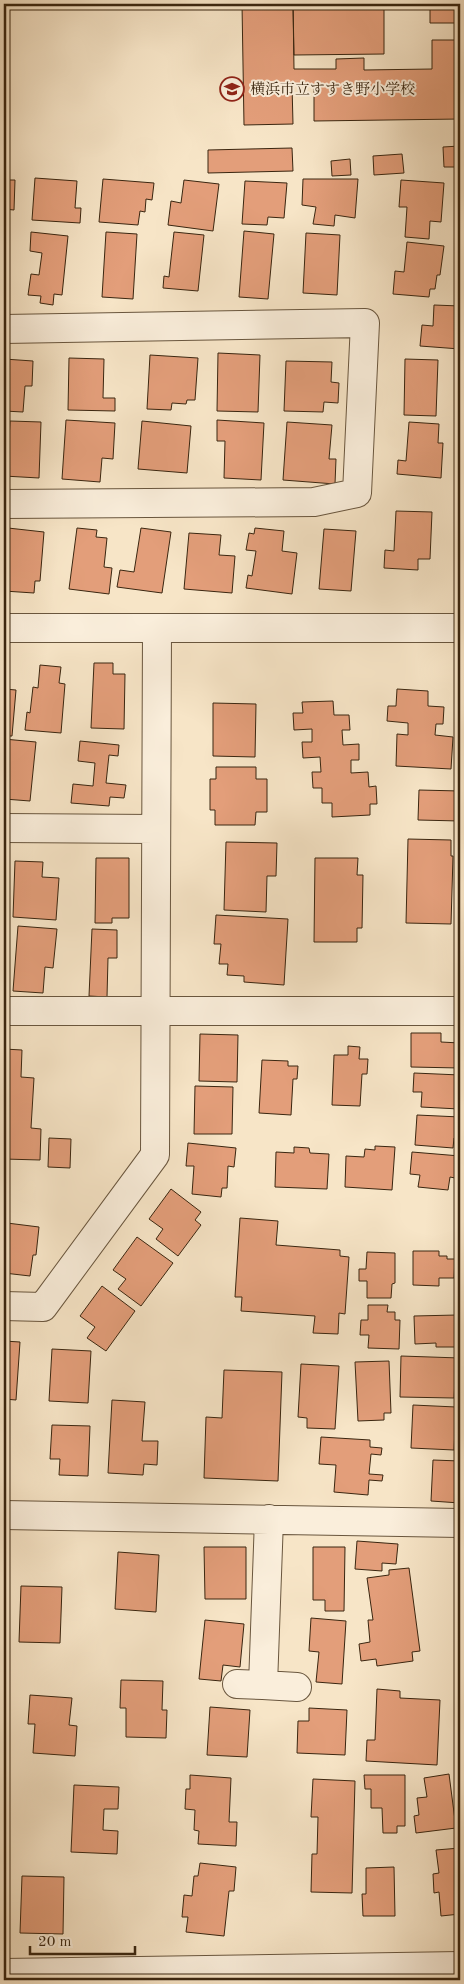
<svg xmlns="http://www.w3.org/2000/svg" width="464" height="1984" viewBox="0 0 464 1984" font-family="'Old Standard TT','Noto Serif JP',serif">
  <rect width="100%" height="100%" fill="#f7e5c7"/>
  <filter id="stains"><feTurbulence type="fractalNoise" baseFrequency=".004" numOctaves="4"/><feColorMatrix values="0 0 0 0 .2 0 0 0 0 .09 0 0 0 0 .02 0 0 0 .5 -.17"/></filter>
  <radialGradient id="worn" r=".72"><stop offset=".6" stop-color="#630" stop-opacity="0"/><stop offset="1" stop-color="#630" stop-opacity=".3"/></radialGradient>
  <path fill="#e39e7a" stroke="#3a2610" d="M242,4H293L294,69H336V59L364,58V70L432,69V40H460V119L314,121V85H292L293,124L244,125Z
    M293,4H384V54L294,55Z
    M434,4H460V23H430V5Z
    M460,146V167H444L443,147Z
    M292,148L293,171L208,173V150Z
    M402,154L404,173L374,175L373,156Z
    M350,159L351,175L332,176L331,161Z
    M35,178L77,181L75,208H81L80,223L32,220Z
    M103,179L154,183L152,200L146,199L145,212L140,211L138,225L99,222Z
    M303,179H358L355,218L335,215L334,226L313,224L316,207L302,205Z
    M4,180H15L14,210L4,209Z
    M184,180L219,184L213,231L168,225L171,201L181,203Z
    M401,180L444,183L441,222L430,221L429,239L405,237L407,207H399Z
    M245,181L287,183L284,218L268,217L267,225L242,224Z
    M244,231L274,234L268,299L239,297Z
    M31,232L68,236L62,295L54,294L53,305L40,303L41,296L28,295L31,274L39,275L42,253L30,251Z
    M106,232L137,234L133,299L102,297Z
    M174,232L204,235L198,291L163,288L164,276L169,277Z
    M306,233L340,235L337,295L303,293Z
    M407,242L444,246L440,275H437L435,289H430L429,297L393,294L395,271L404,272Z
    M434,305L460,306V349L420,346L422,325L433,326Z
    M218,353L260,355L258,412L217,411Z
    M150,355L198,358L195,400H187L186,404L172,403L171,410L147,409Z
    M69,358L104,359L103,398H115V411L68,410Z
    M4,359L33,361L32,386H25L23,412L4,411Z
    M405,359L438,360L436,416L404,415Z
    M286,361L332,362L331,382L339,383L338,403L324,402L323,412L284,411Z
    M66,420L115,423L113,459L102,458L100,482L62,479Z
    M217,420L264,423L261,480L224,478L225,441H217Z
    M10,421L41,422L39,478L4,476V459H8Z
    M142,421L191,426L187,473L138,469Z
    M287,422L332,425L329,459H336L335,484L283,480Z
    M409,422L439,424L438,443H443L441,478L397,474L398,460L406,461Z
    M396,511L432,512L430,559H418V570L384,568L385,550L394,551Z
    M8,528L44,532L40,581H35L34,593L4,591Z
    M77,528L97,530L96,537L107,538L104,567L112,568L109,594L69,589Z
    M141,528L171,532L162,593L117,587L120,570L134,572Z
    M255,528L284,531L282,551L297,553L292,594L246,588L248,575L252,576L256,551L246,550L249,533L254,534Z
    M324,529L356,531L351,591L319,589Z
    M189,533L221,535L219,555L235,556L232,593L184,589Z
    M94,663H113V674H125L124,729L91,728Z
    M4,664H6L4,689L16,690L12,736H4Z
    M40,665L61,667L59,683L65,684L61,733L25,730L27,712L30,713L33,687L38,688Z
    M397,689L428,691V706L444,707L443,724H436L435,735L453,737L451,769L396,766L397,734L408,735V723L387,721L388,706H396Z
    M333,701L334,715H349L350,730H342L343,745L359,744V760H351V773L368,772L369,787L376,786L377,804H370V815L332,817V803H322V788H313L312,772H321L320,757L303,758L302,742H312V729L294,730L293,713H303L302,702Z
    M213,703L256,704L255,757L213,756Z
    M4,739L36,742L30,801L4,799Z
    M80,741L119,745L118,756L109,755L106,783L126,785L124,798L110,797L109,806L71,803L73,784L93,786L95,763L78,761Z
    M216,767H256V779H267V812H256L255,825H215V810H210V779H216Z
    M419,790L460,791V821L418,820Z
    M408,839L451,840V856H453L451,924L406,923Z
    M226,842L277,843L276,876H267L266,912L224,910Z
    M96,858H129V918H112V923H95Z
    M315,858H358L357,875H363L362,928H357V942H314Z
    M15,861L43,862L42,877L59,878L56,920L13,917Z
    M216,915L288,919L284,985L244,982V976L227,975L228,964H219L221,944H214Z
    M18,926L57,929L53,968L45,967L43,993L13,991Z
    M92,929L117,930V958H108L107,997L89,996Z
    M411,1033H441V1042L460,1043V1068L411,1067Z
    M200,1034L238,1035L237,1082L199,1081Z
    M348,1046L360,1047L359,1059H368L367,1074H362L360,1106L332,1105L334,1055H348Z
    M4,1049L22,1050L21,1077L34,1078L31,1128L41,1129L40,1160L4,1159Z
    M262,1060L288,1061V1066H298L297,1079H293L291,1115L259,1113Z
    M414,1073L460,1075L459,1109L421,1107L422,1092H413Z
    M195,1086L233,1087L232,1134H194Z
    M417,1115L460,1117V1138H454L453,1148L415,1145Z
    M49,1138L71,1139L70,1168L48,1167Z
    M188,1143L236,1148L234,1167L228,1166L227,1188H222L221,1197L192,1194L194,1166H186Z
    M375,1146L395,1147L392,1190L345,1187L346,1156L364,1157L365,1149L375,1150Z
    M294,1147L309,1148L310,1153L329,1154L327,1189L275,1187L276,1152L294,1153Z
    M412,1152L460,1156V1179L450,1177L448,1190L418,1187L420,1175L410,1174Z
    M171,1189L201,1212L195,1220L201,1225L178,1256L156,1239L163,1229L149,1219Z
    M240,1218L278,1221L276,1245L340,1250V1256L349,1257L345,1314L339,1313L338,1334L313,1333L315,1316L241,1311L242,1297H235Z
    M7,1223L39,1227L36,1255H33L30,1276L4,1273Z
    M137,1237L173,1263L141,1306L118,1289L126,1279L113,1270Z
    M413,1251H439V1256H447V1259H455L454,1278H439V1286L413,1285Z
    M367,1252L395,1253V1283L392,1284L391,1298H367V1281H359V1269H366Z
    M102,1286L135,1311L106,1351L87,1338L95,1327L80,1316Z
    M368,1305H388L387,1312H395V1320H400L399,1349L368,1348L369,1335H360L361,1320H368Z
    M457,1315L458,1347H436V1343L415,1344L414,1316Z
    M4,1341L20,1342L16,1400L4,1399Z
    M52,1349L91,1351L88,1403L49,1401Z
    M401,1356L460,1358V1380H455L454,1398L400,1397Z
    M389,1361L391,1413H384V1420L358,1421L355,1362Z
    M301,1364L339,1366L335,1429L307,1428V1418L298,1417Z
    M224,1370L282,1372L278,1481L204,1478L206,1417L222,1418Z
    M112,1400L145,1402L142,1441H158L157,1465L144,1464L143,1475L108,1473Z
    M413,1405L456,1407L454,1450L411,1448Z
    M52,1425L90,1426L88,1476L59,1475L60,1459H50Z
    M321,1437L370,1440V1447L382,1448L381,1455L371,1454L369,1474L383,1475L382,1481L369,1480L368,1495L334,1492L336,1465L319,1464Z
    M433,1460L460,1461V1503L431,1501Z
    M357,1541L398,1544L396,1564L382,1563V1571L355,1569Z
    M204,1547H246V1599H205Z
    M313,1547H345L344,1611H325V1600H313Z
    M460,1549V1594L455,1550Z
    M118,1552L159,1555L156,1612L115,1609Z
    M409,1568L420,1651L412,1652L413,1661L377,1666L376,1659L361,1661L359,1644L370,1642L368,1620H373L367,1578L389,1575V1570Z
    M21,1586L62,1587L60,1643L19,1642Z
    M311,1618L346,1621L342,1684L316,1682L319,1652L309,1651Z
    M205,1620L244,1624L240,1667L223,1665L221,1681L199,1679Z
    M121,1680L163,1681L162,1710H167L166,1738L126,1737V1708H120Z
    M377,1689L400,1691V1698L440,1700L437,1765L366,1761L367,1740H375Z
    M30,1695L72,1698L69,1725L77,1726L75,1756L33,1753L35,1724H28Z
    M210,1707L250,1710L247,1757L207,1755Z
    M309,1708L347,1710L345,1755L297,1753L298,1721H309Z
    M449,1774L456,1828L416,1833L414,1816L419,1815L417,1798L427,1797L424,1778Z
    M190,1775L231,1778L229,1822H237L236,1846L198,1844L199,1831L194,1830L195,1810L185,1809L186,1789H190Z
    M364,1775H405V1826H397V1833H383L382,1808H371V1789H365Z
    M313,1779L355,1781L352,1893L311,1892L312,1854H317L318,1817H311Z
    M74,1785L119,1787L118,1809H104L103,1830L118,1831L117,1854L71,1852Z
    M460,1848V1914L441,1916L439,1892L434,1893L433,1874L439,1873L436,1850Z
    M200,1863L236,1867L234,1891H229L224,1936L186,1932L188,1917H182L184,1895L192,1896L194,1876H198Z
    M394,1867L395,1916H363L362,1894H366V1868Z
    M22,1876L64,1877L63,1934L20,1933Z"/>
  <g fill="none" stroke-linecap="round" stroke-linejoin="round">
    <g stroke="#69563e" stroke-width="30">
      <path id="minor" d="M4,329L365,323L357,493L314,502L4,504
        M4,628H460
        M4,828L155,829
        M4,1011H460
        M4,1306L43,1307L155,1155L157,629
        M4,1515L460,1523
        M269,1519L263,1685L297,1687
        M237,1684L263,1685
        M4,1973L460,1966"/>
    </g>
    <use href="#minor" stroke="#faeedb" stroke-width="28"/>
  </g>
  <defs>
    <g id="school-ring" transform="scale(1.25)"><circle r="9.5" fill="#faeedb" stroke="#8f2418" stroke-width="1.5"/><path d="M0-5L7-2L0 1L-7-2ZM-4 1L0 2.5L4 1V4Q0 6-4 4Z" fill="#8f2418"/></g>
  </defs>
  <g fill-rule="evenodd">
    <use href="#school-ring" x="232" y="89"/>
  </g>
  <g text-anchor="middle" stroke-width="4" stroke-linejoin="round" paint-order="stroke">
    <g font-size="15" fill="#3a2610" stroke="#faeedb" text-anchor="start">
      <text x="250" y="94">横浜市立すすき野小学校</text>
    </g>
  </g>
  <rect width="464" height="1984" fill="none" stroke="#f7e5c7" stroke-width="20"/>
  <rect x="5" y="5" width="454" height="1974" fill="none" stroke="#3a2610" stroke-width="2.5"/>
  <rect x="10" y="10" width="444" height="1964" fill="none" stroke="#3a2610"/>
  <path d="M30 1946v8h105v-8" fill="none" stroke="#3a2610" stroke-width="2.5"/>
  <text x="38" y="1946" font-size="15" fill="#3a2610" stroke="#faeedb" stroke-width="4" paint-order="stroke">20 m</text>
  <rect width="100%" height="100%" filter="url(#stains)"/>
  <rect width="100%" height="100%" fill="url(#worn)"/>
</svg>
